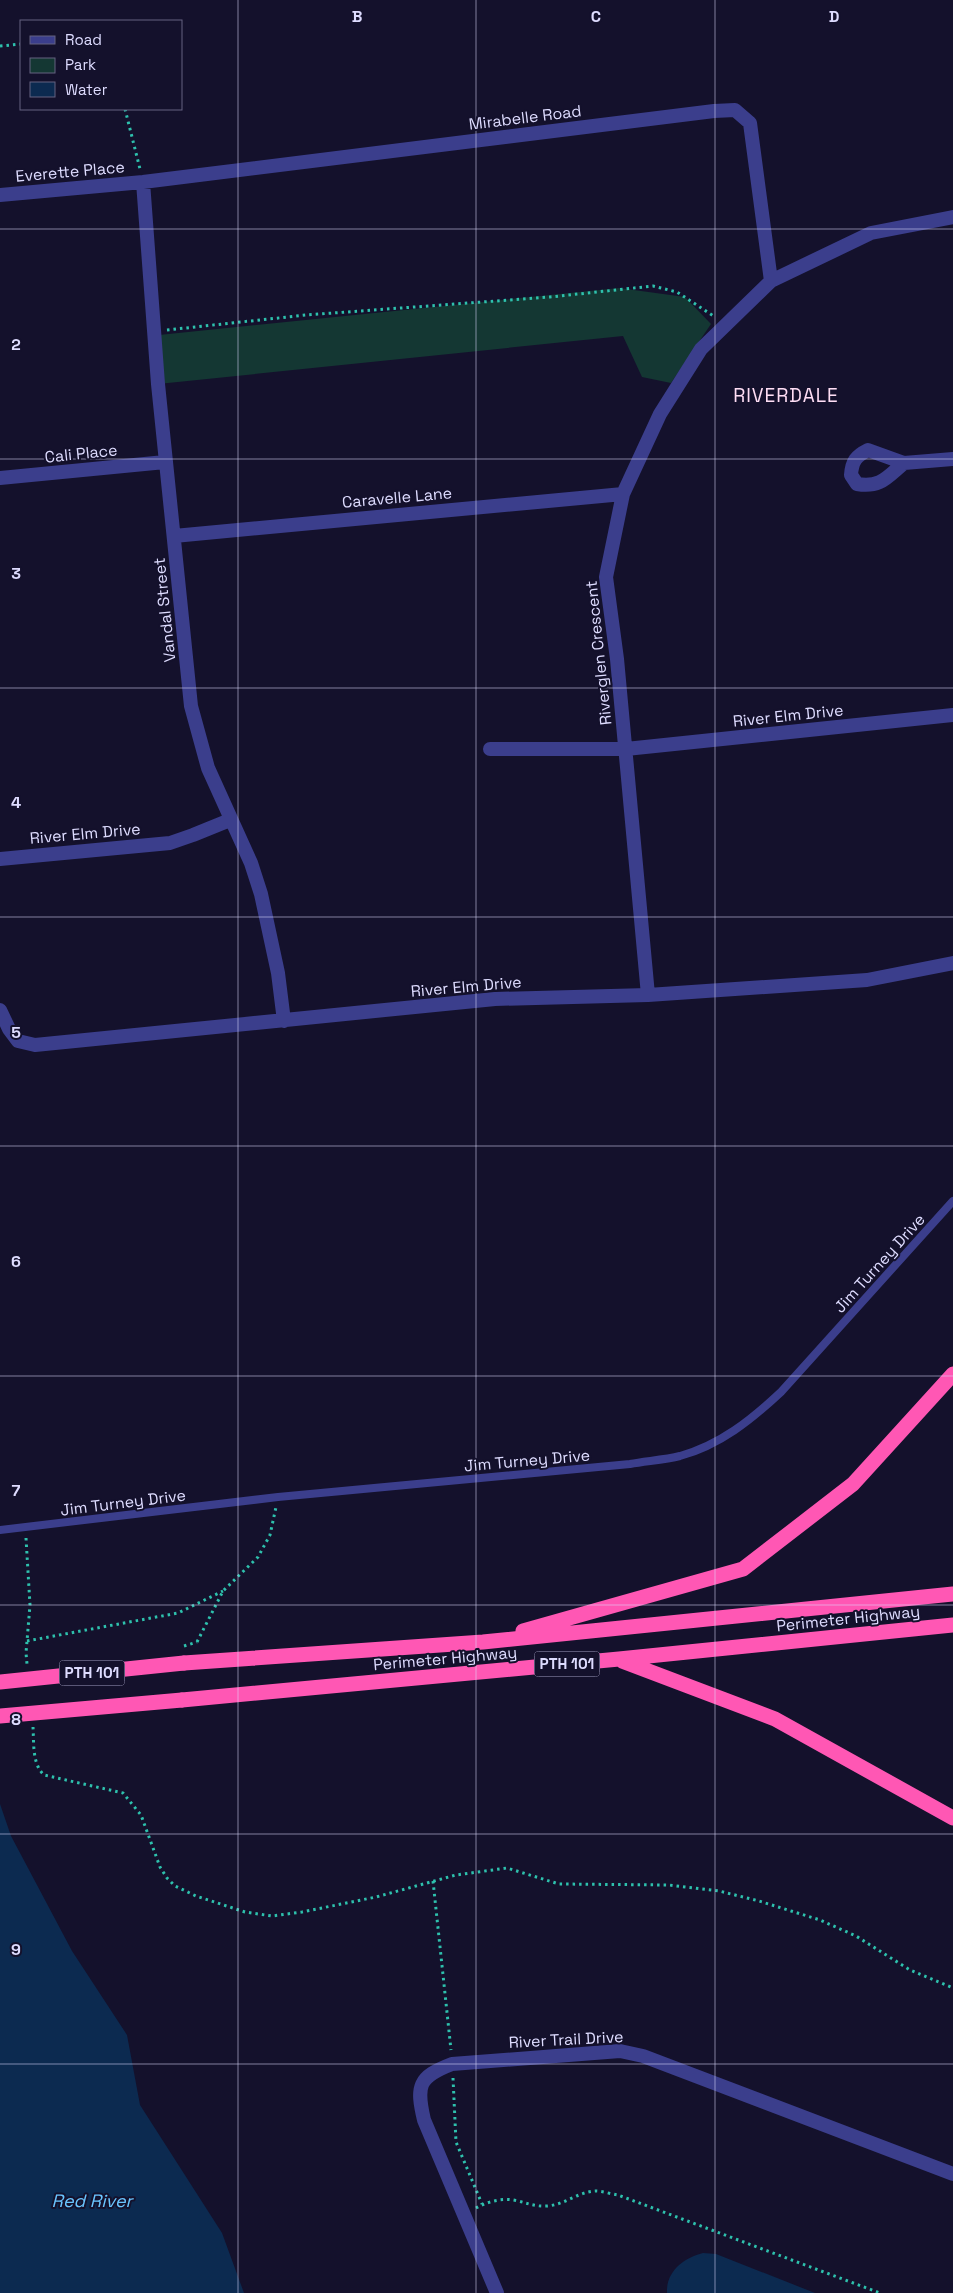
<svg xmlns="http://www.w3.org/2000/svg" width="953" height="2293" viewBox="0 0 953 2293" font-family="'Space Grotesk',sans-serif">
  <rect width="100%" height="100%" fill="#14112c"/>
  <path fill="#143733" d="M619,288L685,297L711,324L671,383L642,377L623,336L158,384L159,335Z"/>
  <path fill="#0c2a50" d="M0,1804L11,1836L72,1951L127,2035L140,2105L222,2233L244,2293H0Z
    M703,2253L716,2254L815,2293H667C666,2271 684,2258 703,2253Z"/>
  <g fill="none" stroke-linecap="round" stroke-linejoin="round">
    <path stroke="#2ec1ad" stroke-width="3" stroke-dasharray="2.5 4" stroke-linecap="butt" d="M0,46L21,44
      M125,109L140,169
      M167,330L306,315L550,297L653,286L677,292L715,317
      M26,1538L30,1605L26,1653L27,1664
      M27,1641L178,1613L223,1591
      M197,1642L223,1591L258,1557L270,1535L276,1507
      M33,1727C34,1743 32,1764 44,1775L123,1793L141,1815L160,1867L167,1878L175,1886L196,1896L245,1912L272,1916L302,1912L376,1897L456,1875L507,1868L559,1884L669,1885L719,1891L759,1901L820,1920L856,1936L910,1970L953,1988
      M433,1881L451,2050
      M453,2078L456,2142L482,2204
      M476,2208C487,2202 501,2198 513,2200C525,2202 534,2207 547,2206C564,2205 578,2192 595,2191C602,2191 611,2194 618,2195L880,2293"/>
    <path stroke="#3b3e8c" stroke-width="8" d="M0,1530L278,1497L630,1464C646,1461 664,1460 680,1456C720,1445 751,1420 781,1392L953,1201"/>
    <path stroke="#3b3e8c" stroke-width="14" d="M143,182L158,384L191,706L208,768L251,863L261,894L278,973L284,1021
      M0,195L143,182L714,111L735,110L750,123L771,281
      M904,463C887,477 881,488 857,484L851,475C852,461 856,456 868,450L904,463L953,459
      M0,478L165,462
      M174,536L623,494
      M490,749H626L953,715
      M0,859L170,843L193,835L230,820
      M648,995L617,659L606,577L623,494L660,414L701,349L771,281L871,233L953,217
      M0,1010L9,1029L18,1041L35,1045L495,999L648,995L867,980L953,963
      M497,2293L424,2120C416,2086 418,2077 452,2064L620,2051L643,2056L953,2174"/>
    <path stroke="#ff57b4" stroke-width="15" d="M523,1631L743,1569L853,1484L953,1374
      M622,1661L775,1719L953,1818
      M184,1663L483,1642L953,1594
      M182,1700L619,1659L953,1625"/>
    <path stroke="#2ec1ad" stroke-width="3" stroke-dasharray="2.5 4" stroke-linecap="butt" d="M184,1646L197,1642"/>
    <path stroke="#ff57b4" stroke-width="15" d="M0,1682L184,1663
      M0,1716L182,1700"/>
  </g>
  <path fill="none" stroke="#dedcff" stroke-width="1" stroke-opacity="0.55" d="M238,0V2293M476,0V2293M715,0V2293M0,229H953M0,459H953M0,688H953M0,917H953M0,1146H953M0,1376H953M0,1605H953M0,1834H953M0,2064H953"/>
  <g text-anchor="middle" stroke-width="4" stroke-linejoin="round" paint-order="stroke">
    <g fill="#14112c" stroke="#a19fc0" stroke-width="1">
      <rect x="534.5" y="1651.5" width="65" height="25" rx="4"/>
      <rect x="59.5" y="1660.5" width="65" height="25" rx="4"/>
    </g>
    <g font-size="15" font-weight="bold" fill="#dedcff">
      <text x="567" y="1669">PTH 101</text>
      <text x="92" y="1678">PTH 101</text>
    </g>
    <g font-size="16" fill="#dedcff" stroke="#14112c">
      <text transform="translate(525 117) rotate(-7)" y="6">Mirabelle Road</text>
      <text transform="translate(70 171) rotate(-5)" y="6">Everette Place</text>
      <text transform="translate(81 453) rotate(-6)" y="6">Cali Place</text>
      <text transform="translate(397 497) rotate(-5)" y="6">Caravelle Lane</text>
      <text transform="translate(164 610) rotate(-96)" y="6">Vandal Street</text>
      <text transform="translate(598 653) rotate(-96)" y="6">Riverglen Crescent</text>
      <text transform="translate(788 715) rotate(-6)" y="6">River Elm Drive</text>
      <text transform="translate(85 833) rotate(-5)" y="6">River Elm Drive</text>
      <text transform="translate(466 986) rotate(-5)" y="6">River Elm Drive</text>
      <text transform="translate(879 1263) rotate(-48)" y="6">Jim Turney Drive</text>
      <text transform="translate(527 1460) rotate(-5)" y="6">Jim Turney Drive</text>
      <text transform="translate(123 1502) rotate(-7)" y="6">Jim Turney Drive</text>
      <text transform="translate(848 1618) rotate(-6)" y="6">Perimeter Highway</text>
      <text transform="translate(445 1658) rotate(-5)" y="6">Perimeter Highway</text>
      <text transform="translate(566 2039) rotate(-3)" y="6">River Trail Drive</text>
    </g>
    <g font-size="18" font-style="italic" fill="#6ac5ff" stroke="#14112c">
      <text x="92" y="2207">Red River</text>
    </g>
    <g font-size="19" letter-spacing="1" fill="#ffdef5" stroke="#14112c">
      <text x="786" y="402">RIVERDALE</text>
    </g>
  </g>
  <g font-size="16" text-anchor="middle" font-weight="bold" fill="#dedcff" stroke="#14112c" stroke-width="4" stroke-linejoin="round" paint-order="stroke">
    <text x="357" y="22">B</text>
    <text x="596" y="22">C</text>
    <text x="834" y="22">D</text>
    <text x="16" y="350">2</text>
    <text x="16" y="579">3</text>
    <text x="16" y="808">4</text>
    <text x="16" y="1038">5</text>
    <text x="16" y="1267">6</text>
    <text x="16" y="1496">7</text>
    <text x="16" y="1725">8</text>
    <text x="16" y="1955">9</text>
  </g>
  <rect x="20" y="20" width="162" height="90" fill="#14112c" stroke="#656280"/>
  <rect x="30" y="36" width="25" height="8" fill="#3b3e8c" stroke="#656280"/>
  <text x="65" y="45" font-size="15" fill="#dedcff">Road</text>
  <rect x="30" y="58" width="25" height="15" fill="#143733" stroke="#656280"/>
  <text x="65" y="70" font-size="15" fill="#dedcff">Park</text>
  <rect x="30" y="82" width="25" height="15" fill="#0c2a50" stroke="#656280"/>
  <text x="65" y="95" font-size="15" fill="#dedcff">Water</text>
</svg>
